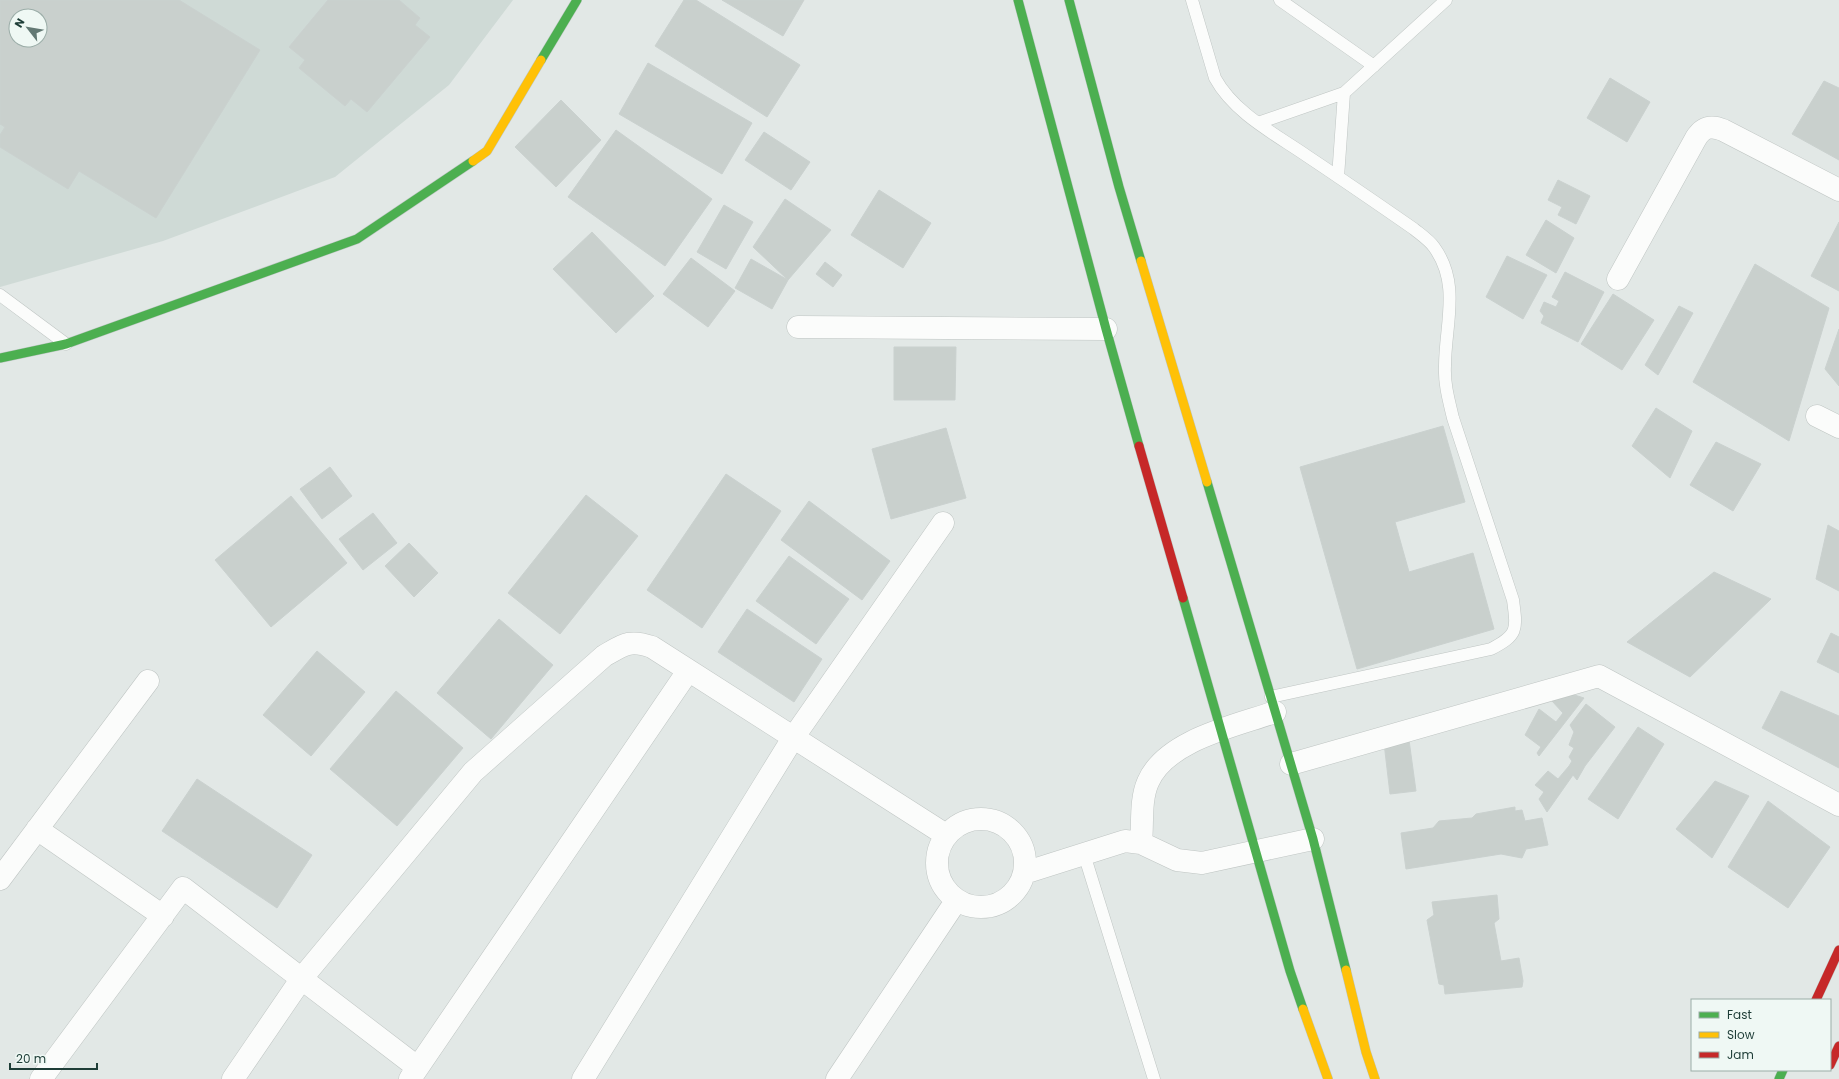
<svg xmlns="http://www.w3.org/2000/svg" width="1839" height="1079" viewBox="0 0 1839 1079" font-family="Poppins,sans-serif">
  <rect width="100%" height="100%" fill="#e2e8e6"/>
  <path fill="#cfdad6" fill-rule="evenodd" d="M0,0H513L449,85L335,177L163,241L0,287ZM16,16H40V40H16Z"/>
  <path fill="#c9d0cd" stroke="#cad1cf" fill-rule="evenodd" d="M0,0H179L260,50L156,218L79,171L68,189L0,147V135L5,127L0,124ZM16,16H40V40H16Z
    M328,0H399L420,18L415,25L430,37L367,112L351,99L345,106L299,68L305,60L289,47Z
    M684,0H696L800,65L767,117L655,46Z
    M722,0H804L783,36Z
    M648,63L752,123L722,174L619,114Z
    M1610,78L1650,102L1627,142L1587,118Z
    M1824,81L1839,88V160L1792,134Z
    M561,100L601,140L556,187L515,147Z
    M616,130L712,199L665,266L568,197Z
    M764,132L810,162L791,190L745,160Z
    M1558,180L1590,196L1576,224L1558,215L1562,207L1548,200Z
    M879,190L931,223L903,268L851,235Z
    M785,199L831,230L788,280L753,247Z
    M724,205L753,222L726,269L697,252Z
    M1546,220L1574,238L1556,273L1526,255Z
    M1839,222V291L1811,276Z
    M592,232L654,296L616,333L553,269Z
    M1507,256L1547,275L1523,319L1486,297Z
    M691,258L735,291L708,327L663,294Z
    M751,259L788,280L772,309L735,288Z
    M825,262L842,275L833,287L816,274Z
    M1755,264L1829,308L1789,441L1693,382Z
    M1565,272L1604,292L1578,342L1541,323L1544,316L1540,311L1544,302L1556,307L1559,301L1552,297Z
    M1613,294L1654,320L1622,370L1581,344Z
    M1679,306L1693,313L1658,375L1645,365Z
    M1839,329V386L1825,369Z
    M894,347H956L955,400H894Z
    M1656,408L1692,431L1670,478L1632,446Z
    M1443,426L1465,502L1395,522L1409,572L1473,553L1494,629L1357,669L1300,467Z
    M946,428L966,498L891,519L872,449Z
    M1716,442L1761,464L1733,511L1690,485Z
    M330,467L352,496L322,519L300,489Z
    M726,474L781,511L702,628L647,590Z
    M586,495L638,536L560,634L508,593Z
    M291,496L347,563L271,627L215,560Z
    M809,501L890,561L862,600L781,540Z
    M373,513L397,543L363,570L339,539Z
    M1828,525L1839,531V591L1816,579Z
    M409,543L438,573L414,597L385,566Z
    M789,556L849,599L816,644L756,601Z
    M1714,572L1771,599L1690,677L1627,642Z
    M747,609L822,659L794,702L718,652Z
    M499,619L553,665L491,739L437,693Z
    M1831,633L1839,637V673L1817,662Z
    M317,651L365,692L311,756L263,715Z
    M396,691L463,748L397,826L330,769Z
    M1562,691L1584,698L1539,756L1537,753L1541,747L1525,735L1539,709L1556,722L1563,713L1552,701Z
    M1781,691L1839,716V768L1762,728Z
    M1586,704L1615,727L1585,766L1577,780L1573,775L1547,812L1539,799L1544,792L1535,785L1548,771L1558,779L1569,766L1572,761L1569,757L1574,748L1569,745L1574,732L1570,725Z
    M1638,727L1664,744L1618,819L1588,799Z
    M1409,740L1416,791L1390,794L1384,743Z
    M197,779L312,855L277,908L162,831Z
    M1715,781L1749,796L1712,858L1676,829Z
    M1768,801L1830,847L1788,908L1728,867Z
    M1515,807V811L1522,810L1525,821L1542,818L1548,845L1526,849L1522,858L1501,854L1406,869L1401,833L1433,828L1439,821L1472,818L1476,814Z
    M1497,895L1499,919L1494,923L1501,961L1519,958L1523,981L1522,987L1445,994L1444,985L1439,984L1427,920L1434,915L1432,902Z"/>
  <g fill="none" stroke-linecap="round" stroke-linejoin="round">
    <g stroke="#bfc5c3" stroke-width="13">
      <path id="lane" d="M1192,0L1215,78C1234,113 1275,134 1307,156C1343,180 1378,204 1414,229C1420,234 1429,240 1434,247C1461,284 1445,325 1445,366C1444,384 1449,401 1453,418L1513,600C1517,630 1518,635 1491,649L1271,697
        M1280,0L1374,66
        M1258,123L1344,93L1446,0
        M1338,177L1344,93
        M0,295L66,344
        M1084,854L1154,1079"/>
    </g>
    <g stroke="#bfc5c3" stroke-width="23">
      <path id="street" d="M1618,279L1696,138C1703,127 1711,125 1723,130L1839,190
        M798,327L1106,329
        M1817,416L1839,427
        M1291,764L1599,676L1839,805
        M937 863a44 44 0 1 1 88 0a44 44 0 1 1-88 0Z
        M37,829L163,916
        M1141,843C1143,823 1140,800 1148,782C1166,740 1235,726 1275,712
        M1024,873L1125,841L1141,843L1177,860L1202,863L1313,839
        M0,879L148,681
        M41,1079L183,888L417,1067
        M233,1079L302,978L473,772L604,656C623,645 629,639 652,647L946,835
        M410,1079L688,671
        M583,1079L793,738L943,523
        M837,1079L956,901"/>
    </g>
    <g stroke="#bdc6c3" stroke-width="10">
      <path id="fast" d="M1018,0L1106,329L1139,446
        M1069,0L1119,187L1141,261
        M541,60L577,0
        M0,358L66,344L357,239L473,161
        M1207,482L1313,839L1346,970
        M1183,598L1290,971L1303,1009
        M1779,1079L1783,1070"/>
    </g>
    <g stroke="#bdc6c3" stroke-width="10">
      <path id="slow" d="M473,161L487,151L541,60
        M1141,261L1207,482
        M1346,970L1366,1052L1375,1079
        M1303,1009L1328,1079"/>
    </g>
    <g stroke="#bdc6c3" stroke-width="10">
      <path id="jam" d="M1139,446L1183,598
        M1816,1000L1839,950
        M1830,1065L1839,1046"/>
    </g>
    <use href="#lane" stroke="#fbfcfb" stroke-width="12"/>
    <use href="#street" stroke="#fbfcfb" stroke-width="22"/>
    <use href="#fast" stroke="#4caf50" stroke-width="9"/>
    <use href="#slow" stroke="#ffc107" stroke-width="9"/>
    <use href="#jam" stroke="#c62828" stroke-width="9"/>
  </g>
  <rect x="1691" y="999" width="140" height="72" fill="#eff8f4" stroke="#9bada8"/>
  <rect x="1699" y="1012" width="20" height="6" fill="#4caf50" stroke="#9bada8"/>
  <text x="1727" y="1019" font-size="12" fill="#1e3d37">Fast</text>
  <rect x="1699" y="1032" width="20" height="6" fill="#ffc107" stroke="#9bada8"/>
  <text x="1727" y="1039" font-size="12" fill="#1e3d37">Slow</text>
  <rect x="1699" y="1052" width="20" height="6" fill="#c62828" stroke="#9bada8"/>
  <text x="1727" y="1059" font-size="12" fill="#1e3d37">Jam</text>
  <g transform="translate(28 28) rotate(301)"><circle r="19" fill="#eff8f4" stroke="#9bada8"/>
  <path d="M0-3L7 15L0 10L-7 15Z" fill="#637974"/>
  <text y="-6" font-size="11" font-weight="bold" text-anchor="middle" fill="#1e3d37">N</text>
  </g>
  <path d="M10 1063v6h87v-6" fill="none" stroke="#1e3d37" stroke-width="2"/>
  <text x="16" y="1063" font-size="12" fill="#1e3d37" stroke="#eff8f4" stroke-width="3" paint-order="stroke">20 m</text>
</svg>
